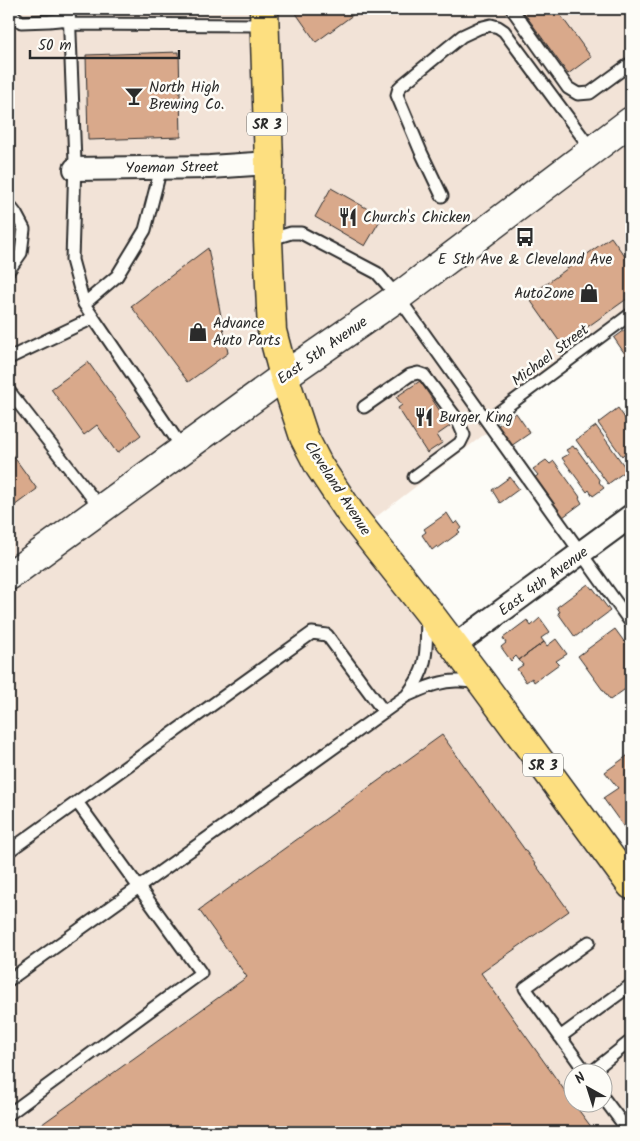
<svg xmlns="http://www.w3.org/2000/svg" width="640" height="1141" viewBox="0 0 640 1141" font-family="Kalam,sans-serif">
  <rect width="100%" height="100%" fill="#fdfcf7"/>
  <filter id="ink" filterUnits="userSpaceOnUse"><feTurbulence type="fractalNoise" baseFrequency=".02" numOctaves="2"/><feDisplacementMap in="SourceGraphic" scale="10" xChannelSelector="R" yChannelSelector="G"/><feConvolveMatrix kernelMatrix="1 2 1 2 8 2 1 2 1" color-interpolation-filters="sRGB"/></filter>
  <g filter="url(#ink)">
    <path fill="#f2e3d7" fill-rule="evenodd" d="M9,9H631V312L486,416L494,427L372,520L631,884V1132H9ZM572,1074H602V1104H572Z"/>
    <path fill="#d9a98b" stroke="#2b2b2b" d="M293,9H361L316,42Z
      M524,9H556L591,57L568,74L522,10Z
      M179,52L181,137L88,140L86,55Z
      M331,188L382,217L365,246L315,217Z
      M611,237L631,265V296L562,345L528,297Z
      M208,248L228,353L188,382L131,306Z
      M629,327L631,330V355L627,357L614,338Z
      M88,362L141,435L117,453L97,425L84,435L51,389Z
      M420,381L450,426L437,435L442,443L427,453L398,408L402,405L396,397Z
      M618,408L631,427V455L629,456L626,452L622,456L598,423Z
      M516,413L530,433L511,446L497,426Z
      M596,426L627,470L608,484L576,440Z
      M573,446L575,449L576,448L600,481L599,482L604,488L593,496L589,490L587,492L562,458L569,454L566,450Z
      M9,450L37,489L14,506L9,498Z
      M546,460L550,464L554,461L580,497L579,498L582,503L563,517L560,513L558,514L533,479L538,475L533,469Z
      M510,477L519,489L500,503L492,490Z
      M447,513L454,524L457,521L462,528L458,530L460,532L438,548L437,546L432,550L422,535L426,532L424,529Z
      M588,584L592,589L593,588L610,611L575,637L558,613L560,612L557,607Z
      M540,618L550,632L541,638L544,642L519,660L516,656L511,661L501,647L506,643L503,638L527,620L531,626Z
      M615,629L631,651V685L610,700L578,656Z
      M556,639L567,654L556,661L559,664L534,682L532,678L526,682L517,669L523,665L519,660L544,642L547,646Z
      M442,735L569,911L481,973L572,1101V1104H574L595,1132H31L247,977L199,910Z
      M631,753V837L603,798L618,788L605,772Z"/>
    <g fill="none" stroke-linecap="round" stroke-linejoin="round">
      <g stroke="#2b2b2b" stroke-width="15">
        <path id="service" d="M9,9L11,13L21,22L49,21L69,19
          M69,9L75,162L72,260L84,304L183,449
          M512,9L568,88L578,94L590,93L631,63
          M69,24L264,25
          M442,196L421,152L397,95L399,88L402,85L462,36L479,28L491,25L498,27L504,31L592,150
          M9,205L16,214L24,229L21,253L9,270
          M268,240L291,233H301L377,273L398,297L631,623
          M84,304L117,276L145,230L161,168
          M9,358L93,318
          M9,391L101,509
          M364,407L410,375L418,373L424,375L457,419L464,435L460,443L414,477
          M487,421L631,314
          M407,695C412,688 417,682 420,674C428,658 426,636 427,618
          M9,851L312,633L327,635L384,712
          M9,980L406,696C423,689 440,680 459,681C465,681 472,682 478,683
          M560,1037L631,985
          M587,1074L525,988L589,942
          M589,1074L628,1043L631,1044
          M602,1096L629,1132
          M9,1114L201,973L77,802"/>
      </g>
      <g stroke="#2b2b2b" stroke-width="26">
        <path id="minor" d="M75,169L210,167L269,163
          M454,646L631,516"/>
      </g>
      <g stroke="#2b2b2b" stroke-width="31">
        <path id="secondary" d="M9,576L284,376L398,297L631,121"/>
      </g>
      <g stroke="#2b2b2b" stroke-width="31">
        <path id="primary" d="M264,9L269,163L268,240L272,331L284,376L304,437L319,466L351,514L427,610L483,684L631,885"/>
      </g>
      <use href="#service" stroke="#fdfcf7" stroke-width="11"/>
      <use href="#minor" stroke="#fdfcf7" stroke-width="22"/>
      <use href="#secondary" stroke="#fdfcf7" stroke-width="28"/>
      <use href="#primary" stroke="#fddf80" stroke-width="28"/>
    </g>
  </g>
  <defs>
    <g id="bar-bare" transform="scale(1.5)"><path d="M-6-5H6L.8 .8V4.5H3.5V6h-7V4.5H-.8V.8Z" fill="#2b2b2b" stroke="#fdfcf7" stroke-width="2.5" paint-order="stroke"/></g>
    <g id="restaurant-bare" transform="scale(1.5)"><path d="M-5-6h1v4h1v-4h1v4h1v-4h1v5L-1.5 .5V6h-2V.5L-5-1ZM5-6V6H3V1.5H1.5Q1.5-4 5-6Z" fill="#2b2b2b" stroke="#fdfcf7" stroke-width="2.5" paint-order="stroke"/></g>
    <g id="bus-bare" transform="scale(1.5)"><path d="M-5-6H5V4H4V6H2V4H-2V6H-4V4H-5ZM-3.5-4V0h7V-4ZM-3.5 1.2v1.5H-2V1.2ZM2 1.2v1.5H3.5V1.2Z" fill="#2b2b2b" stroke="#fdfcf7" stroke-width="2.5" paint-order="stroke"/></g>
    <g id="shop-bare" transform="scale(1.5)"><path d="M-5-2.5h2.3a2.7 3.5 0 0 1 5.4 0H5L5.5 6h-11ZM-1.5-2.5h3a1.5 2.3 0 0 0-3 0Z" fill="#2b2b2b" stroke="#fdfcf7" stroke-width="2.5" paint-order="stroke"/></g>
  </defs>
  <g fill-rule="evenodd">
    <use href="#bar-bare" x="134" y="96"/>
    <use href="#restaurant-bare" x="348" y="217"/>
    <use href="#bus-bare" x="525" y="237"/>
    <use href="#shop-bare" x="589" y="293"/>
    <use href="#shop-bare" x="198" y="332"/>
    <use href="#restaurant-bare" x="424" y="417"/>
  </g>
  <g text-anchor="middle" stroke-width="5" stroke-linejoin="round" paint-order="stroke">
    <g fill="#fdfcf7" stroke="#6a6a68" stroke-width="1">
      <rect x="247" y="112.5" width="40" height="23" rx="4"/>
      <rect x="523" y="753.5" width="40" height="23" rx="4"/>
    </g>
    <g font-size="14" font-weight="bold" fill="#2b2b2b">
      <text x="267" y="129">SR 3</text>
      <text x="543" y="770">SR 3</text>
    </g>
    <g font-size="15" fill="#2b2b2b" stroke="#fdfcf7" text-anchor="start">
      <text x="149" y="92">North High<tspan x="149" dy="17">Brewing Co.</tspan></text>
      <text x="363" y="222">Church's Chicken</text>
      <text x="525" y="264" text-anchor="middle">E 5th Ave &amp; Cleveland Ave</text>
      <text x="574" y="298" text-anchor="end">AutoZone</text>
      <text x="213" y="328">Advance<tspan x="213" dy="17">Auto Parts</tspan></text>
      <text x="439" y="422">Burger King</text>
    </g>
    <g font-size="15" fill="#2b2b2b" stroke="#fdfcf7">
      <text transform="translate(172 167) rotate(-1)" y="5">Yoeman Street</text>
      <text transform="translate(322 350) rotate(-35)" y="5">East 5th Avenue</text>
      <text transform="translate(550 355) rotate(-37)" y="5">Michael Street</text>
      <text transform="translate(338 488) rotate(57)" y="5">Cleveland Avenue</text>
      <text transform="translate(543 581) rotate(-36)" y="5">East 4th Avenue</text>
    </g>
  </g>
  <rect width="640" height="1141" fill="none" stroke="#fdfcf7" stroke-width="30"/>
  <rect x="15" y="15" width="610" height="1111" fill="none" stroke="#2b2b2b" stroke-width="2" filter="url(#ink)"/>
  <g transform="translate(588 1088) rotate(321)"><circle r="24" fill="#fdfcf7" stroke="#a9a8a5"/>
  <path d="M0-4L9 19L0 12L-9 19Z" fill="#2b2b2b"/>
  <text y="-8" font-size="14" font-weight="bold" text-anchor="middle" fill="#2b2b2b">N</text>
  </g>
  <path d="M30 50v8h149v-8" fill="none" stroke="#2b2b2b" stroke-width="2.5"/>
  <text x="38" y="50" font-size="15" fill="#2b2b2b" stroke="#fdfcf7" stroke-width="4" paint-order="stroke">50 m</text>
</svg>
